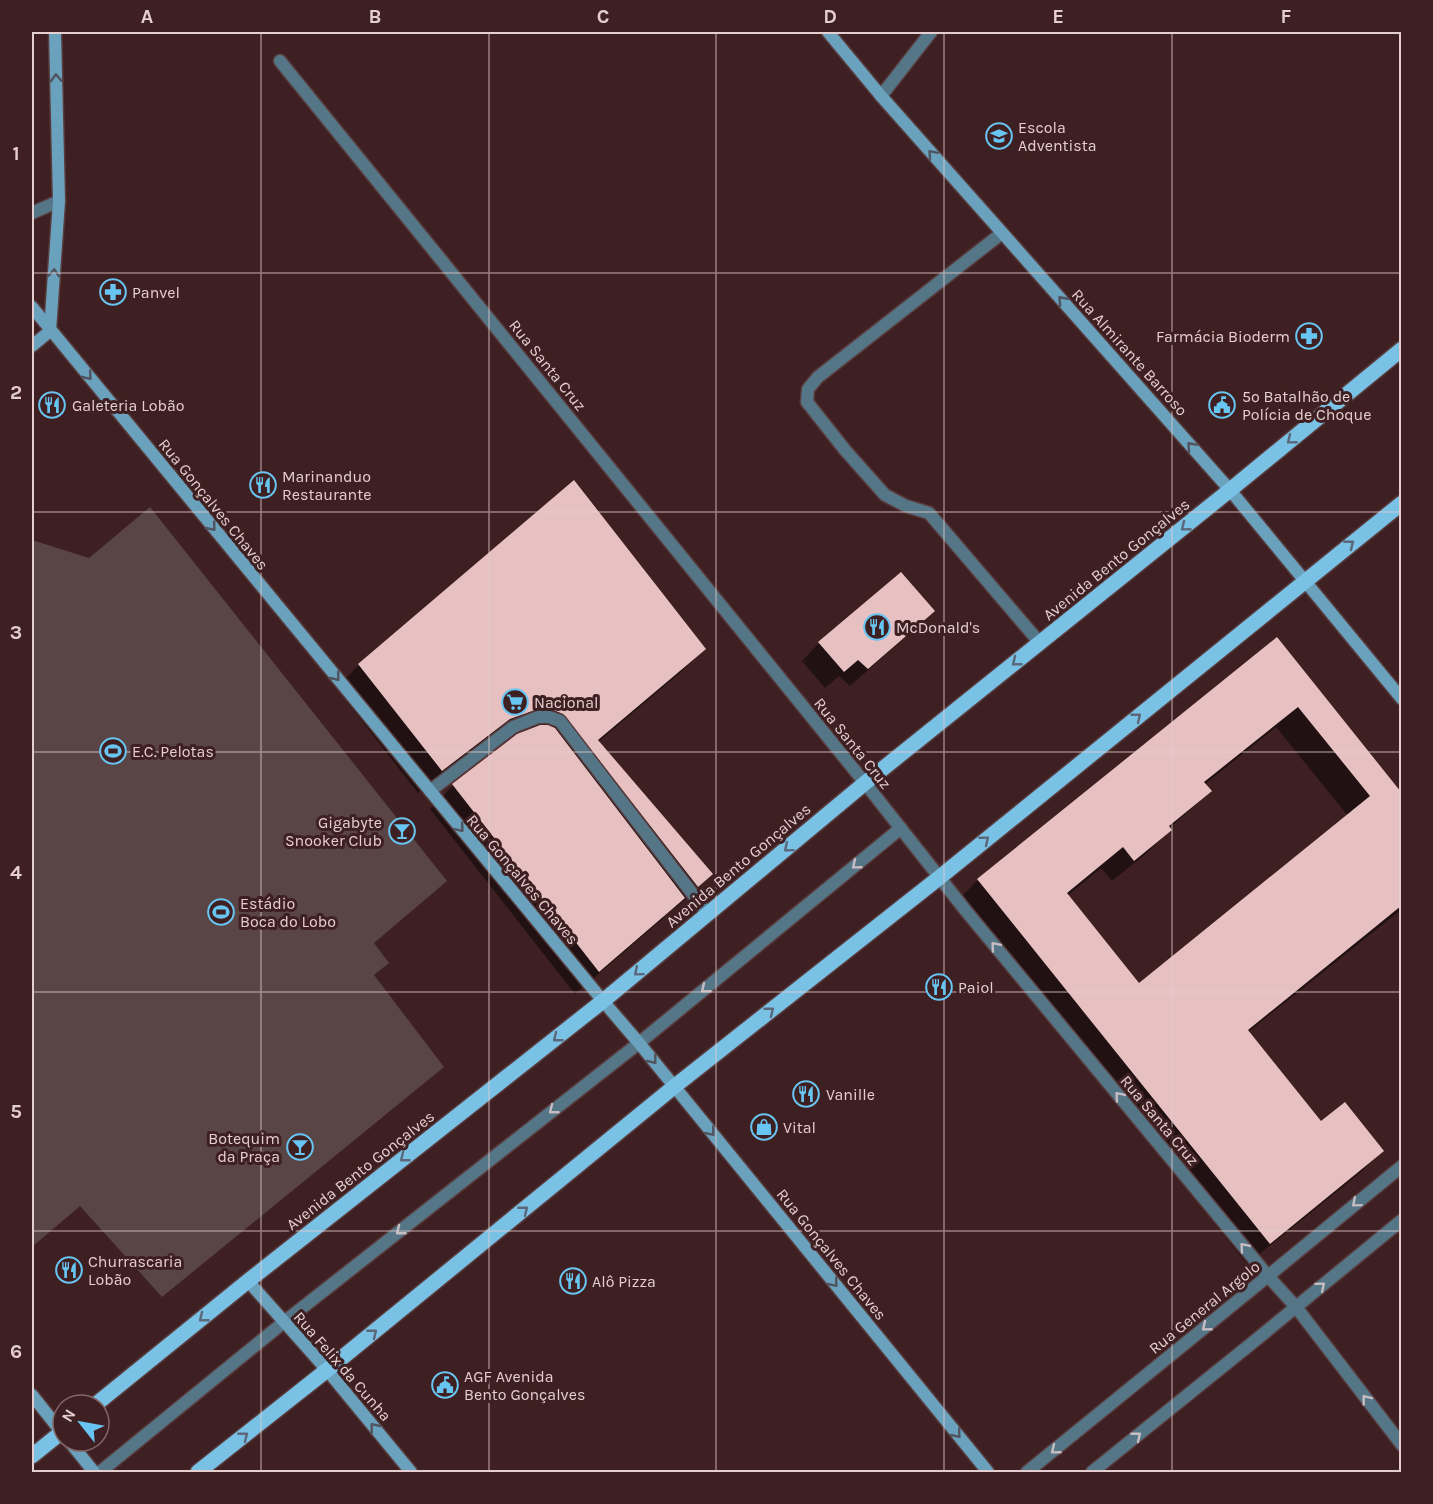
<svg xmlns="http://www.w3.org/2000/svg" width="1433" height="1504" viewBox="0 0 1433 1504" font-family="Karla,sans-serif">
  <rect width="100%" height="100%" fill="#3f2022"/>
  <path fill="#594546" d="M150,507L447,881L374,943L389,963L374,975L444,1067L162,1297L80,1206L32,1247V540L89,558Z"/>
  <path fill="#0007" fill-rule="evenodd" d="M933,611L916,628L850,686L839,676L825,688L802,661L819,643Z
    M1277,639L1402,794V909L1248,1032L1321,1123L1382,1151L1361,1172L1247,1264L957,901L978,880ZM1276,727L1348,816L1139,985L1067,896L1101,868L1112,881L1149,851L1170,830L1169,828L1188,812L1210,791L1204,785Z
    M704,649L681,672L598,742L711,874L688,897L674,909L673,908L660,921L575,994L430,809L453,786L518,736L528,732L513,731L485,742L418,793L336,688L359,665Z"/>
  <path fill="#e7c1c2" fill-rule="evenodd" d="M574,480L706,649L598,740L713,874L698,887L563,714L551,709H538L510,719L442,771L358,664Z
    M901,572L935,611L868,669L858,660L844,672L818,642Z
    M1277,637L1401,792V906L1248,1030L1321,1121L1345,1102L1384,1151L1270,1244L977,879ZM1298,707L1370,796L1139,983L1067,893L1123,847L1134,861L1172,830L1169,826L1212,791L1204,782Z
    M540,725H548L555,728L685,898L599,972L452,784L517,734Z"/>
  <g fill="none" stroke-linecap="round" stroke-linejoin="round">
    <g stroke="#593c3e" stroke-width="15">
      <path id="lane" d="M32,213L59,201
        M1002,233L818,377L808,389L807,402L845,450L885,495L906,506L929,513L1040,643
        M430,791L513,727L538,717H549L560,721L708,914
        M100,1472L284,1322L639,1043L901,828"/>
    </g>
    <g stroke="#593c3e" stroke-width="15">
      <path id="street" d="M280,61L865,783L966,911L1268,1276L1296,1307L1402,1445
        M881,96L931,32
        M1027,1472L1268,1276L1402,1166
        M1092,1472L1257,1339L1402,1220"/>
    </g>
    <g stroke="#593c3e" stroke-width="15">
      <path id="secondary" d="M828,32L881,96L1230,490L1402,699
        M32,307L603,1001L639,1043L988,1472
        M50,331L59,201L55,32
        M32,346L50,331
        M248,1281L327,1370L411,1472
        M32,1395L63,1434
        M69,1441L94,1472"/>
    </g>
    <g stroke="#593c3e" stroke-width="18">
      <path id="primary" d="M95,1405L248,1281L603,1001L865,783L1230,490L1402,349
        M32,1456L63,1431
        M198,1472L327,1370L675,1086L940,877L1402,503"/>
    </g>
    <use href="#lane" stroke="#557687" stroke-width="12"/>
    <use href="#street" stroke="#557687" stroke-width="12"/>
    <use href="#secondary" stroke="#6aa1bc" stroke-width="12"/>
    <use href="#primary" stroke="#7ac1e6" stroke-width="15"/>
  </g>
  <defs><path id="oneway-chevron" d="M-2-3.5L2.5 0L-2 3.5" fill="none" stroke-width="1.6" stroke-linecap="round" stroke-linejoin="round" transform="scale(1.5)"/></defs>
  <g stroke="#505460">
    <use href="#oneway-chevron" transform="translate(56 78) rotate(-92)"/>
    <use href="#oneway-chevron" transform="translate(932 154) rotate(-131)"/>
    <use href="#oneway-chevron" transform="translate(54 273) rotate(-86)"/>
    <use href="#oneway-chevron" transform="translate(1062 300) rotate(-132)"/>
    <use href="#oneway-chevron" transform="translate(88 376) rotate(51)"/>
    <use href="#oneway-chevron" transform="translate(1191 446) rotate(-132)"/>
    <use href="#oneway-chevron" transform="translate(212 527) rotate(51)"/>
    <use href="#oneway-chevron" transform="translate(336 677) rotate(51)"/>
    <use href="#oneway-chevron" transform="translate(460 828) rotate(50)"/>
    <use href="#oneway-chevron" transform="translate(653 1060) rotate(51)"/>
    <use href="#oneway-chevron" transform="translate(711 1132) rotate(51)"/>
    <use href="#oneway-chevron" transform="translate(834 1283) rotate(51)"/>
    <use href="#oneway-chevron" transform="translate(374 1427) rotate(-129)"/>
    <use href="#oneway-chevron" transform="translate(957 1434) rotate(51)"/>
  </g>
  <g stroke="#5a687a">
    <use href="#oneway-chevron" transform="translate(1291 440) rotate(141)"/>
    <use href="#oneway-chevron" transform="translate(1185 527) rotate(141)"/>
    <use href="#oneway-chevron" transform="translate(1350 544) rotate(-39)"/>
    <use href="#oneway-chevron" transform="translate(1016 662) rotate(141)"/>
    <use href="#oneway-chevron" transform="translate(1137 717) rotate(-39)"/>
    <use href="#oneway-chevron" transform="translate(985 840) rotate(-39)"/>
    <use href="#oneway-chevron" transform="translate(788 848) rotate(140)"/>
    <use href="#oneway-chevron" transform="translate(638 972) rotate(140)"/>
    <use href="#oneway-chevron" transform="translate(770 1011) rotate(-38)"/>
    <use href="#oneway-chevron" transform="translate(557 1038) rotate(142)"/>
    <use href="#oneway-chevron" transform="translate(404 1158) rotate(142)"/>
    <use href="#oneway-chevron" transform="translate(524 1210) rotate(-39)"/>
    <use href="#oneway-chevron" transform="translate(203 1318) rotate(141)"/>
    <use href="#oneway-chevron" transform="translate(373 1333) rotate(-39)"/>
    <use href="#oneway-chevron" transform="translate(244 1436) rotate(-38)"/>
  </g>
  <g stroke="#c7bcc1">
    <use href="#oneway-chevron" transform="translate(856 865) rotate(141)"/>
    <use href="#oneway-chevron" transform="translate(995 946) rotate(-130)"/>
    <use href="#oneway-chevron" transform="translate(705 989) rotate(141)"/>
    <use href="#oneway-chevron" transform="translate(1119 1096) rotate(-130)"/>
    <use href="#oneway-chevron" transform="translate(553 1110) rotate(142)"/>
    <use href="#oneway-chevron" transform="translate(1356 1203) rotate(140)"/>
    <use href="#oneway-chevron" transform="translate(400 1231) rotate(142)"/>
    <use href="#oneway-chevron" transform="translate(1244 1247) rotate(-130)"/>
    <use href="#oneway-chevron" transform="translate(1321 1286) rotate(-40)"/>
    <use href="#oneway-chevron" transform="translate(1206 1327) rotate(141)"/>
    <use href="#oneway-chevron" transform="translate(1366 1399) rotate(-128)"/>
    <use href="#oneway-chevron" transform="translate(1137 1436) rotate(-39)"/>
    <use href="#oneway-chevron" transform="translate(1055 1450) rotate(141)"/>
  </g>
  <path fill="none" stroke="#e4cecf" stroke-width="1.5" stroke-opacity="0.55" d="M261,32V1472M489,32V1472M716,32V1472M944,32V1472M1172,32V1472M32,273H1402M32,512H1402M32,752H1402M32,992H1402M32,1231H1402"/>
  <defs>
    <g id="school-ring" transform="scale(1.35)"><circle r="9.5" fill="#3f2022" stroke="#68c4f0" stroke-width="1.5"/><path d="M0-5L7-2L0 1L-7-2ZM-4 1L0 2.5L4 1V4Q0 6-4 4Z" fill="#68c4f0"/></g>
    <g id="pharmacy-ring" transform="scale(1.35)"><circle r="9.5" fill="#3f2022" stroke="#68c4f0" stroke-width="1.5"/><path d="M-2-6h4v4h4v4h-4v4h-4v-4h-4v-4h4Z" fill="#68c4f0"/></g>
    <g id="restaurant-ring" transform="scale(1.35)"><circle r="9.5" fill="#3f2022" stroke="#68c4f0" stroke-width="1.5"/><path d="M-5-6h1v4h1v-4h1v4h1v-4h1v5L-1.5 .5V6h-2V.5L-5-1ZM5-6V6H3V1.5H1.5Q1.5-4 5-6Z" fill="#68c4f0"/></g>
    <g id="civic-ring" transform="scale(1.35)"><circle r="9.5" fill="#3f2022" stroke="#68c4f0" stroke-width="1.5"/><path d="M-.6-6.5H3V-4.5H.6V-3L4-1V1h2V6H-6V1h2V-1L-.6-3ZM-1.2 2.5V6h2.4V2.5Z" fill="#68c4f0"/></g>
    <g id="supermarket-ring" transform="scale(1.35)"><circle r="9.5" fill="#3f2022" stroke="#68c4f0" stroke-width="1.5"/><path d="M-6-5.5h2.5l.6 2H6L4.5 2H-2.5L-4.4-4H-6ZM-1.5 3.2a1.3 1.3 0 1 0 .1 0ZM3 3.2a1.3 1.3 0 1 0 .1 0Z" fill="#68c4f0"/></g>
    <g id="stadium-ring" transform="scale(1.35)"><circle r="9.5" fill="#3f2022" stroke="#68c4f0" stroke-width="1.5"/><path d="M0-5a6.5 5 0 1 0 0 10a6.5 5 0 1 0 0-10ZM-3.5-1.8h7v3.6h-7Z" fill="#68c4f0"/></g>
    <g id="bar-ring" transform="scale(1.35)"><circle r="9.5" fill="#3f2022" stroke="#68c4f0" stroke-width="1.5"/><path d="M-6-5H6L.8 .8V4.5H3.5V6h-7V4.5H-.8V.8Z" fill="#68c4f0"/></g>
    <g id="shop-ring" transform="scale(1.35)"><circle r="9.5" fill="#3f2022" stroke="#68c4f0" stroke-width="1.5"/><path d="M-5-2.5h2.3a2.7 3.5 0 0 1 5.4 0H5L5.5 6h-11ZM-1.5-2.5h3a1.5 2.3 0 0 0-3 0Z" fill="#68c4f0"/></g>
  </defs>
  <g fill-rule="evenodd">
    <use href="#school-ring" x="999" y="136"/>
    <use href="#pharmacy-ring" x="113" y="292"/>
    <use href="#pharmacy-ring" x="1309" y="336"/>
    <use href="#restaurant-ring" x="52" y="405"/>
    <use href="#civic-ring" x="1222" y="405"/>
    <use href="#restaurant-ring" x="263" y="485"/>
    <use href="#restaurant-ring" x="877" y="627"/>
    <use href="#supermarket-ring" x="515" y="702"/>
    <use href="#stadium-ring" x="113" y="751"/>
    <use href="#bar-ring" x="402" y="831"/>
    <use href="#stadium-ring" x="221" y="912"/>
    <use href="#restaurant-ring" x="939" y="987"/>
    <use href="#restaurant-ring" x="806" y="1094"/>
    <use href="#shop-ring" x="764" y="1127"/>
    <use href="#bar-ring" x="300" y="1147"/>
    <use href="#restaurant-ring" x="69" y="1270"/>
    <use href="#restaurant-ring" x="573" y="1281"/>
    <use href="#civic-ring" x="445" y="1385"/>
  </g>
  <g text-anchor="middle" stroke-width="6" stroke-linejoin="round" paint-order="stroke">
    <g font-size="16" fill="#e4cecf" stroke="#3f2022" text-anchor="start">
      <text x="1018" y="133">Escola<tspan x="1018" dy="18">Adventista</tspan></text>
      <text x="132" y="298">Panvel</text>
      <text x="1290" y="342" text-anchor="end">Farmácia Bioderm</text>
      <text x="1242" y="402">5º Batalhão de<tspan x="1242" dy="18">Polícia de Choque</tspan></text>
      <text x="72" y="411">Galeteria Lobão</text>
      <text x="282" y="482">Marinanduo<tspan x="282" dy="18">Restaurante</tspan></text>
      <text x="896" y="633">McDonald's</text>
      <text x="534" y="708">Nacional</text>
      <text x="132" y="757">E.C. Pelotas</text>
      <text x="382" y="828" text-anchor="end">Gigabyte<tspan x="382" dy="18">Snooker Club</tspan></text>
      <text x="240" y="909">Estádio<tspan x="240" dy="18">Boca do Lobo</tspan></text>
      <text x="958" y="993">Paiol</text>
      <text x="826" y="1100">Vanille</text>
      <text x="783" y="1133">Vital</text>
      <text x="280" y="1144" text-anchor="end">Botequim<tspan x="280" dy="18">da Praça</tspan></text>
      <text x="88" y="1267">Churrascaria<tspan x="88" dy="18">Lobão</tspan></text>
      <text x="592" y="1287">Alô Pizza</text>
      <text x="464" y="1382">AGF Avenida<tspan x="464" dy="18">Bento Gonçalves</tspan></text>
    </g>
    <g font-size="16" fill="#e4cecf" stroke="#3f2022">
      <text transform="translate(1130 352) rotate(48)" y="6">Rua Almirante Barroso</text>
      <text transform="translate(548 365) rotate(51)" y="6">Rua Santa Cruz</text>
      <text transform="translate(214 504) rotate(51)" y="6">Rua Gonçalves Chaves</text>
      <text transform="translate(1116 559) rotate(-39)" y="6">Avenida Bento Gonçalves</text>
      <text transform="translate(853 743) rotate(51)" y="6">Rua Santa Cruz</text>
      <text transform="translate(738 865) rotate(-40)" y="6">Avenida Bento Gonçalves</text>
      <text transform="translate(523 879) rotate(50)" y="6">Rua Gonçalves Chaves</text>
      <text transform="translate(1160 1120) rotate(50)" y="6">Rua Santa Cruz</text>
      <text transform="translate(360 1170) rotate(-38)" y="6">Avenida Bento Gonçalves</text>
      <text transform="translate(832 1254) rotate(51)" y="6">Rua Gonçalves Chaves</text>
      <text transform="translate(1204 1307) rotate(-39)" y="6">Rua General Argolo</text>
      <text transform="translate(343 1366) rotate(49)" y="6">Rua Felix da Cunha</text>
    </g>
  </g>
  <rect width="1433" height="1504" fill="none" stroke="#3f2022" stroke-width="66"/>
  <g transform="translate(81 1423) rotate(301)"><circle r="28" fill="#3f2022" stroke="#816667" stroke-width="1.5"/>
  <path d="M0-4.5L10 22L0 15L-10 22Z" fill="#68c4f0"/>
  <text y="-9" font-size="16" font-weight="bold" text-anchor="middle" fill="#e4cecf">N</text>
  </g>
  <rect x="33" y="33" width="1367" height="1438" fill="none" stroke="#e4cecf" stroke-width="2"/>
  <g font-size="20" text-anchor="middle" font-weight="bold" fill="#e4cecf">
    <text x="147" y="23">A</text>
    <text x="375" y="23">B</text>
    <text x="603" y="23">C</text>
    <text x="830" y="23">D</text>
    <text x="1058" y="23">E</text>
    <text x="1286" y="23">F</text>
    <text x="16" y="160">1</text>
    <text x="16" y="399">2</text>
    <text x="16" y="639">3</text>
    <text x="16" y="879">4</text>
    <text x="16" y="1118">5</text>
    <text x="16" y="1358">6</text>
  </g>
</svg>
